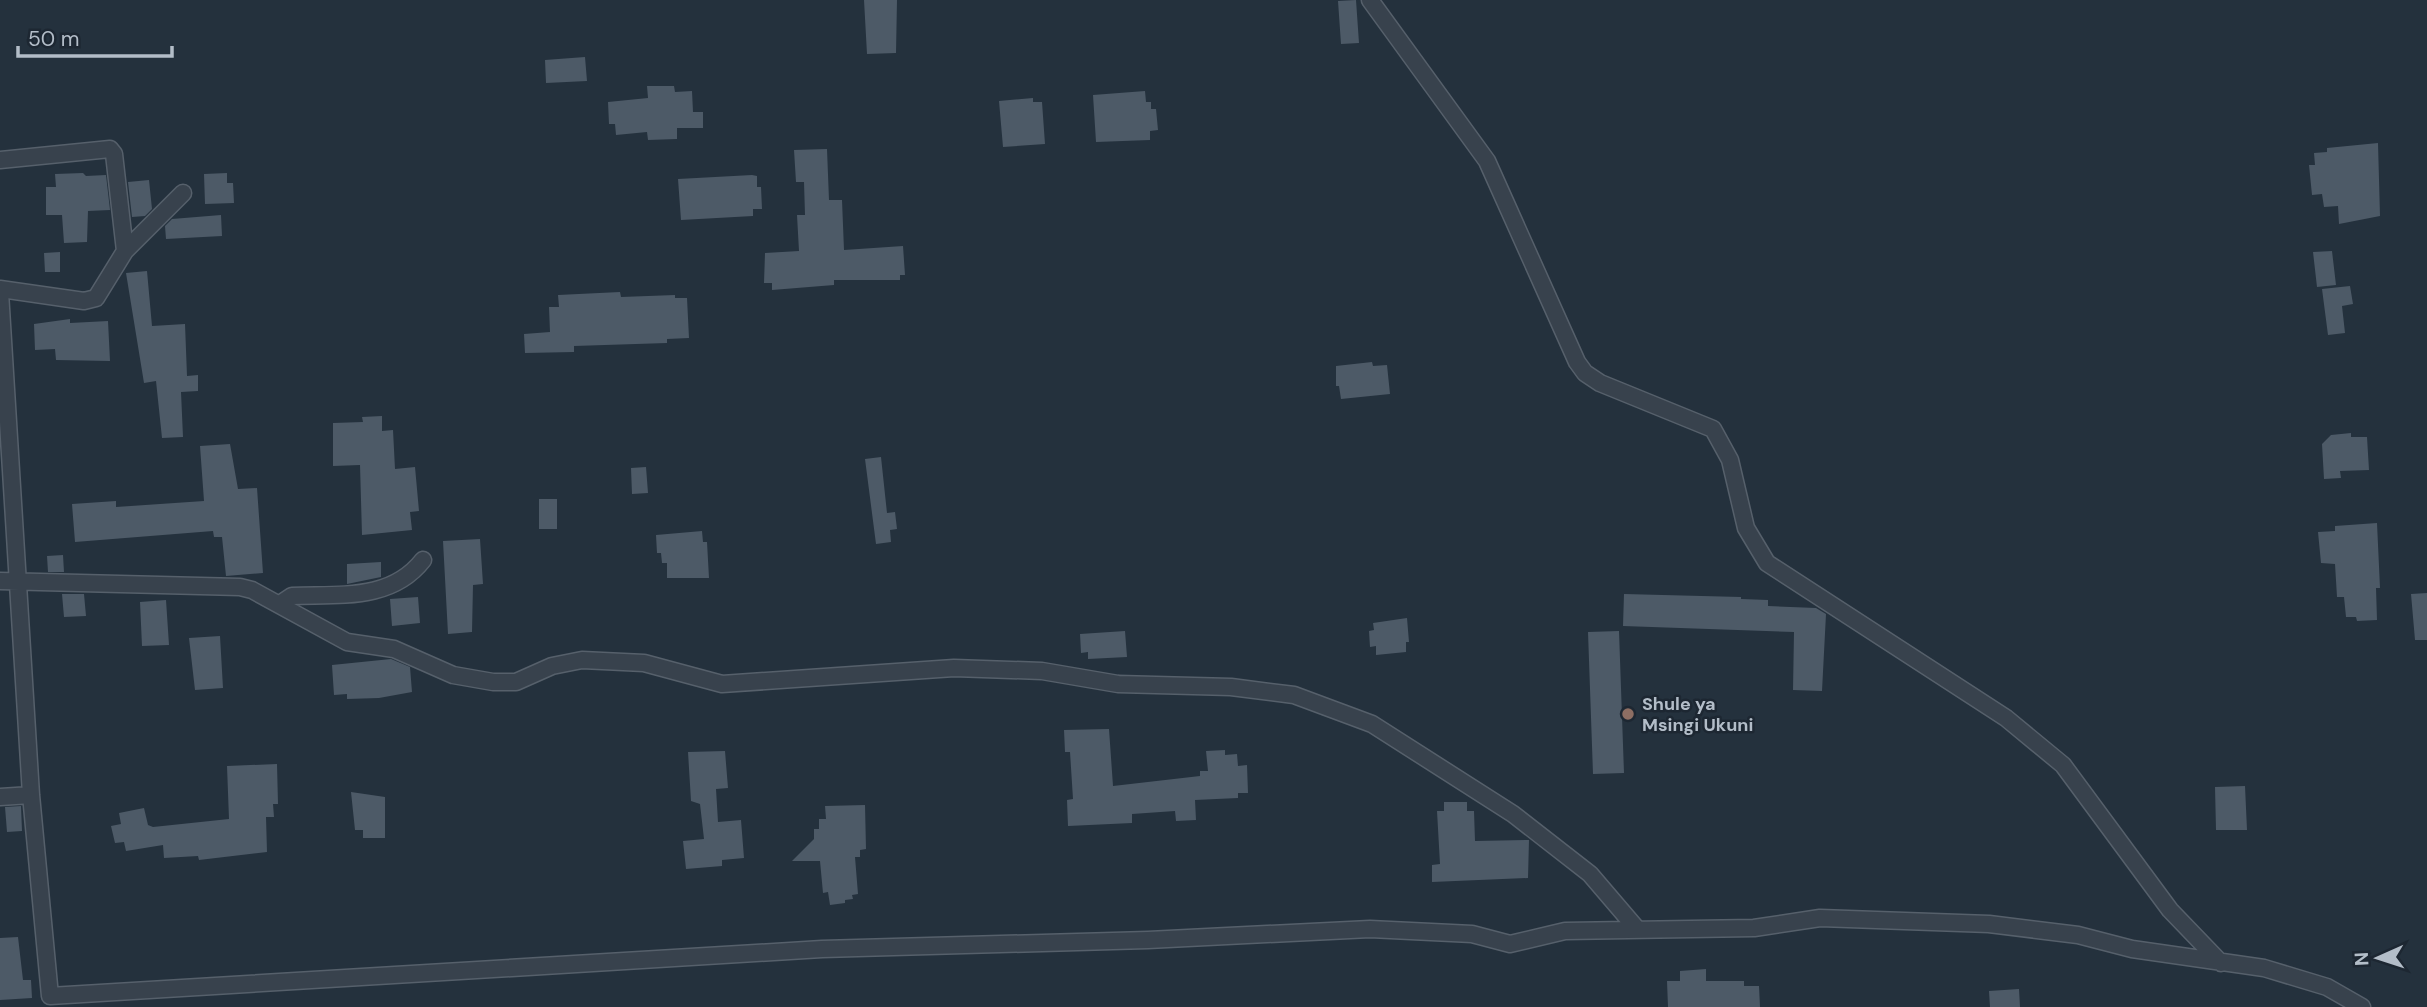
<svg xmlns="http://www.w3.org/2000/svg" width="2427" height="1007" viewBox="0 0 2427 1007" font-family="'DM Sans',sans-serif">
  <rect width="100%" height="100%" fill="#24313d"/>
  <path fill="#4d5a67" d="M864,0H897L896,53L867,54Z
    M1356,0L1359,43L1341,44L1338,1Z
    M585,57L587,81L546,83L545,60Z
    M647,86H674L675,92L692,91L693,112H703V128H677V139L648,140L647,132L616,135L615,124H609L608,102L648,98Z
    M1145,91L1146,102H1151V109H1156L1158,130L1150,131V140L1096,142L1093,95Z
    M1033,98V102H1042L1045,144L1003,147L999,101Z
    M2378,143L2380,216L2339,224L2338,206L2324,207L2322,194L2312,195L2309,165H2315L2314,153L2327,152V148Z
    M827,149L829,200H842L844,250L903,246L905,275H900V280H834V285L772,290V283H764L765,253L799,251L797,215H805L804,182H796L794,150Z
    M83,173L86,176L106,175L110,210L88,211L87,242L64,243L62,215H46V187H56L55,174Z
    M227,173V183H233L234,203L205,204L204,174Z
    M752,175L757,176V187H761L762,209H753V216L681,220L678,179Z
    M149,180L152,209L145,216L132,217L128,182Z
    M221,215L222,236L166,239L165,226L172,219Z
    M2332,251L2336,285L2317,287L2313,252Z
    M60,252V272H45L44,253Z
    M147,271L152,326L185,324L187,376L198,375V391L181,392L183,437L162,438L156,381L144,383L126,273Z
    M2350,286L2353,304L2342,306L2345,333L2328,335L2322,289Z
    M620,292L621,297L675,295V298H687L689,338L667,339V343L574,346V352L525,353L524,334L550,332L549,307H559L558,295Z
    M70,319V323L108,321L110,361L56,360L55,349L35,350L34,324Z
    M1372,362L1373,366L1387,365L1390,394L1341,399L1339,386H1336V366Z
    M382,416V431L393,430L395,469L415,467L419,511L410,512L412,530L362,535L360,465L333,466V423L363,422L362,417Z
    M2351,433V437H2367L2369,470L2340,471L2341,478L2324,479L2322,444L2331,435Z
    M230,444L238,489L257,488L263,573L226,576L222,537H214L213,531L75,542L72,504L116,501V507L204,501L200,446Z
    M881,457L887,513L895,512L897,529L890,530L891,542L876,544L865,459Z
    M646,467L648,493L632,494L631,468Z
    M539,499H557V529H539Z
    M2377,523L2380,588H2376L2377,620L2357,621L2356,617H2346L2344,597H2337L2335,564L2321,563L2318,532L2335,531V526Z
    M702,531L703,542H707L709,578H667V563H662L661,553H657L656,535Z
    M480,539L483,584L473,585L472,632L448,634L443,541Z
    M63,555L64,572H48L47,556Z
    M381,562V577L347,584V564Z
    M2427,593V640H2415L2411,594Z
    M62,594H84L86,616L64,617Z
    M1624,594L1741,597V599L1768,600V606L1816,608L1826,614L1822,691L1793,690L1794,632L1623,626Z
    M418,597L420,623L392,626L390,599Z
    M166,600L169,645L142,646L140,602Z
    M1407,618L1409,642H1406V652L1376,655V646L1370,647L1369,631L1374,630L1373,623Z
    M1125,631L1127,657L1088,659V652L1081,653L1080,634Z
    M1619,631L1624,773L1593,774L1588,632Z
    M220,636L223,688L195,690L189,638Z
    M391,659L410,667L412,692L379,698L347,699V694L334,695L332,665Z
    M1109,729L1113,786L1200,776V771H1208L1206,751L1225,750V755L1237,754L1238,766L1247,765L1248,793H1238V798L1195,800L1196,820L1176,821L1175,811L1132,814V823L1068,826L1067,800L1073,799L1070,752H1065L1064,730Z
    M725,751L728,788L716,789L718,822L741,820L744,858L722,860V866L686,869L683,841L704,839L700,804L691,801L688,752Z
    M277,764L278,804H273L274,817H266L267,852L199,860L198,856L164,858L163,845L126,851L124,842L115,843L111,826L121,824L119,813L144,808L148,825L153,827L229,819L227,766Z
    M2245,786L2247,830H2216L2215,787Z
    M351,792L385,797V838H363V830H355Z
    M1444,802H1467V811H1474L1475,841L1529,840L1528,878L1432,882V865L1440,864L1437,811H1444Z
    M865,805L866,849L860,850V857H855L858,894L852,895L853,899L845,900V903L830,905L828,892L823,893L820,861H792L814,839V829H819V819H826L825,806Z
    M21,806L22,831L7,832L5,807Z
    M18,937L23,980H31L32,998L0,1000V938Z
    M1706,969V981H1744V986H1759L1760,1007H1668L1667,981H1680V971Z
    M2019,989L2020,1007H1990L1989,991Z"/>
  <g fill="none" stroke-linecap="round" stroke-linejoin="round">
    <g stroke="#56606b" stroke-width="19">
      <path id="street" d="M1370,0L1487,161L1577,362L1585,373L1600,383L1713,429L1730,460L1746,528L1767,563L2006,718L2063,765L2170,910L2221,963
        M0,160L110,149L114,154L125,251
        M0,289L84,301L96,298L125,251L183,193
        M0,292L31,795L50,996L822,949L1148,940L1370,929L1472,934L1510,944L1565,931L1754,928L1820,918L1989,924L2078,935L2132,949L2264,968L2327,987L2362,1007
        M0,581L240,587L252,590L347,642L394,649L453,675L493,682H516L552,666L582,660L644,663L722,684L954,668L1042,671L1118,684L1231,687L1294,695L1372,724L1513,814L1590,874L1637,929
        M280,604L292,596C340,594 391,601 423,560
        M0,797L31,795"/>
    </g>
    <use href="#street" stroke="#38424d" stroke-width="16"/>
  </g>
  <circle fill="#8d6e63" stroke="#1d2732" stroke-width="2.5" cx="1628" cy="714" r="7"/>
  <g text-anchor="middle" stroke-width="5" stroke-linejoin="round" paint-order="stroke">
    <g font-size="18" font-weight="bold" fill="#b3bdc8" stroke="#1d2732" text-anchor="start">
      <text x="1642" y="710">Shule ya<tspan x="1642" dy="21">Msingi Ukuni</tspan></text>
    </g>
  </g>
  <g transform="translate(2378 958) rotate(267)" stroke="#1d2732" stroke-width="5" paint-order="stroke">
  <path d="M0-5L12 26L0 18L-12 26Z" fill="#b3bdc8"/>
  <text y="-10" font-size="19" font-weight="bold" text-anchor="middle" fill="#b3bdc8">N</text>
  </g>
  <path d="M18 46v10h154v-10" fill="none" stroke="#b3bdc8" stroke-width="3.5"/>
  <text x="28" y="46" font-size="21" fill="#b3bdc8" stroke="#1d2732" stroke-width="5" paint-order="stroke">50 m</text>
</svg>
